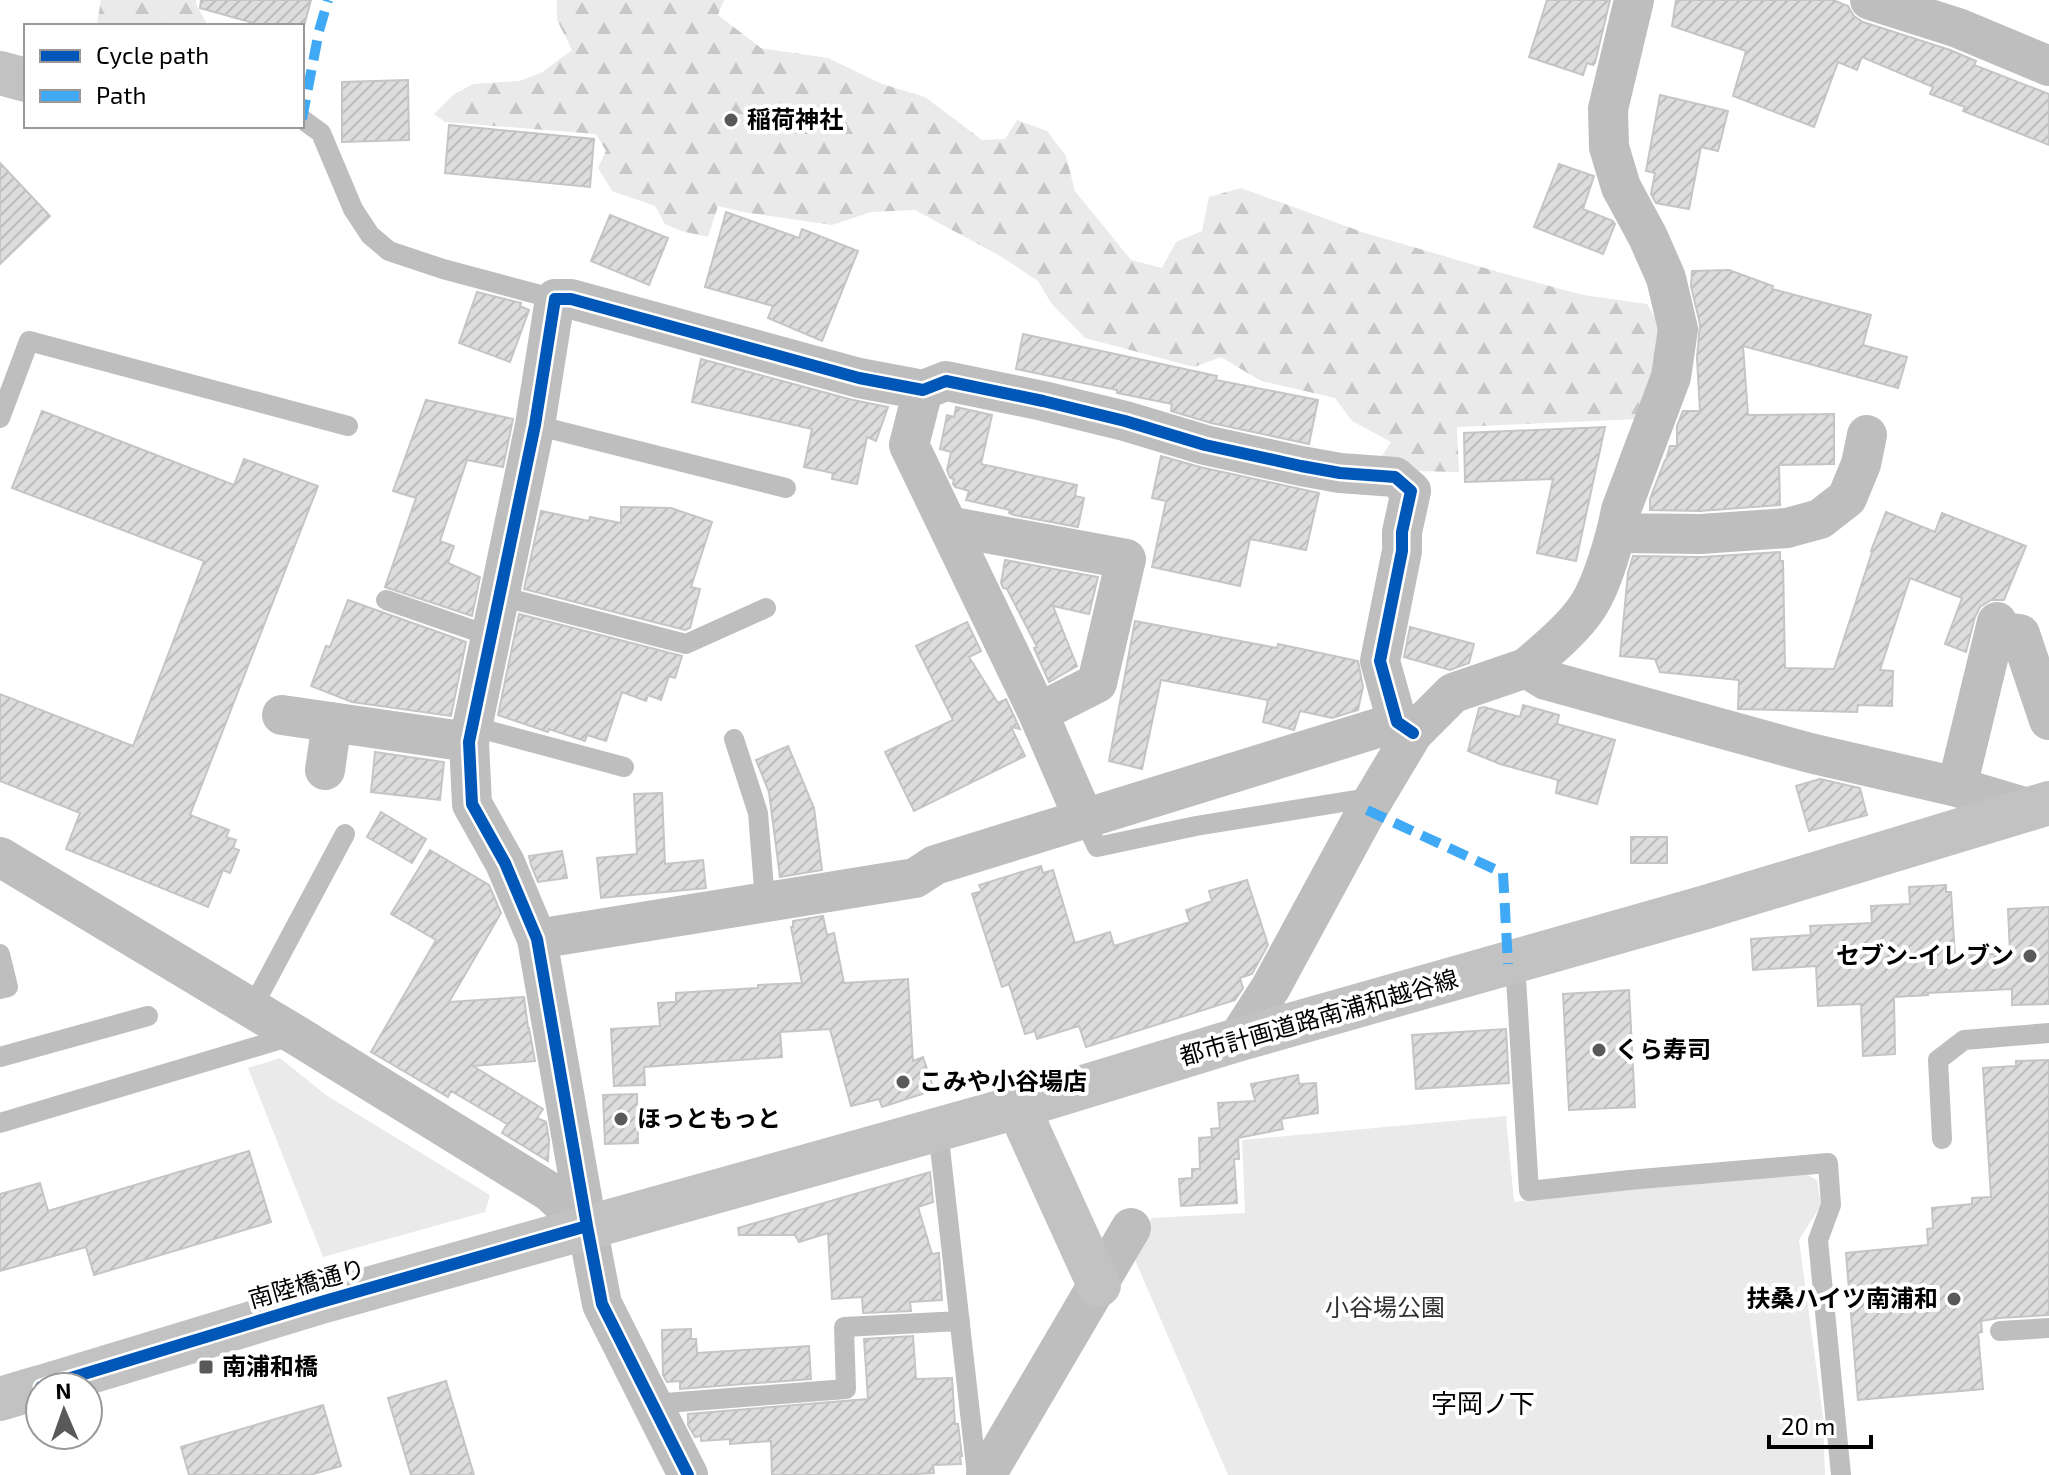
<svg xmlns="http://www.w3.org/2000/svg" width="2049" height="1475" viewBox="0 0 2049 1475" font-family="'Exo 2','Noto Sans JP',sans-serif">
  <defs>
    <pattern id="forest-firs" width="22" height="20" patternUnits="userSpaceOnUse" patternTransform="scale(2)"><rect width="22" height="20" fill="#eaeaea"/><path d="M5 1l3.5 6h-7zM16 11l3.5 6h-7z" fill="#c7c7c7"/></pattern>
    <pattern id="building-hatch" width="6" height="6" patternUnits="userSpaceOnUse" patternTransform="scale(2)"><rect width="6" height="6" fill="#ddd"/><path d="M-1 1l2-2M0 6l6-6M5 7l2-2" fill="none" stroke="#bcbcbc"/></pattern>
  </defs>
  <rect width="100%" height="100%" fill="#fff"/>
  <path fill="url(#forest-firs)" d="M101,0H196V4L208,26H103L97,23Z
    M557,0H724L718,15L761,48L828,58L882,84L925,97L982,140L1005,139L1017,120L1047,131L1066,156L1075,191L1131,260L1162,268L1176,242L1202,231L1209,197L1241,188L1365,233L1502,273L1583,295L1647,304L1663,331L1639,419L1457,427L1459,472L1412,471L1380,459L1391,442L1352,421L1335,398L1261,381L1221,357L1194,367L1085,338L1051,303L1038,281L1002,257L915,210L871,212L832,225L743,212L718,206L708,237L681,231L665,224L655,206L612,191L598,168L606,151L596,134L445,122L434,114L453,95L473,84L519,81L541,73L572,50L557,20Z"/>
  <path fill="#eaeaea" d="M280,1058L326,1095L490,1195L485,1212L323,1257L248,1068Z
    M1506,1116L1514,1202L1641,1187L1804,1173L1817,1180L1821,1205L1799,1240L1823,1417L1825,1475H1228L1132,1253L1138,1236L1152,1218L1245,1213L1242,1140Z"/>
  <path fill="url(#building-hatch)" stroke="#c5c5c5" stroke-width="2" d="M201,0H311L304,26H264L200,8Z
    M1547,0H1610L1595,63L1593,65L1587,63L1583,75L1529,57Z
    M1676,0H1833L1848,6L1854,16L1863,22L1950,50L1976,61L1974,65L2049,94V145L1963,111L1965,107L1930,94L1933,87L1862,57L1857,70L1838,62L1814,127L1733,96L1746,51L1672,26Z
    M408,80L409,140L342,142V82Z
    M1660,95L1728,111L1718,151L1701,147L1689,209L1656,203L1651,194L1655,173L1646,171Z
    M449,125L594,139L590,187L445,173Z
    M0,163L50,216L0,264Z
    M1559,164L1594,176L1583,209L1613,221L1615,224L1603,254L1534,227Z
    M726,212L799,238L802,229L858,251L822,341L768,318L773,306L705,287Z
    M610,215L668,238L649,285L591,261Z
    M1729,270L1773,286L1772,289L1871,315L1863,345L1907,357L1898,388L1743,346L1748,415L1834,414V464L1779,465L1780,505L1700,511L1650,510V499L1665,460H1666L1670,446H1677V426L1683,411H1700L1697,358L1700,324L1691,286L1692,271Z
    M477,292L521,303L520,306L529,310L510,362L459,343Z
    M1023,334L1217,376L1216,380L1318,400L1309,444L1211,423L1171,411L1172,404L1117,393V390L1016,369Z
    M701,359L853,400L888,407L876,441L867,437L857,484L832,479L833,473L804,467L812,429L692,402Z
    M426,400L513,419L503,467L467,460L440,541L454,546L448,563L480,577L472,616L385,587L416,498L393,491Z
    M956,407L992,415L981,464L1077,485L1075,496L1084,498L1078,527L1014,515L1009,513L1010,510L966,500L969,491L955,487L953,484L954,479L950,478L947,470L951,452L940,449L947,415L954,417Z
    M42,411L234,485L244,459L318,486L190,815L229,830L226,837L236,840L233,848L239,850L230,873L223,870L208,907L66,849L80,813L0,781V694L133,746L204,561L12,488Z
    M1605,427L1576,561L1537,553L1553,479L1465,482L1464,433Z
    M1161,456L1200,467L1319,493L1306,550L1250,539L1240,586L1152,567L1166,501L1152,498Z
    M621,507L671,508L712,522L691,587L700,589L690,628L685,630L524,589L541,511L589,521L590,517L621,523Z
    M1886,512L1935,532L1942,513L2026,546L2004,600H1991L1980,607L1975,617L1966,652L1945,644L1962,598L1910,578L1880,670L1893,671L1892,706L1858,705L1857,712L1738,709L1739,680L1660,672L1655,659L1620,656L1628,573L1633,556L1702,557L1780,552V561H1783L1785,668L1834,669L1872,552L1871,551Z
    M1005,560L1098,577L1089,614L1053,606L1077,666L1049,682L1034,648L1037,647L1007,589L1003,588L1001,583Z
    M348,600L466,642L451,716L352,702L311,686L326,646L330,647Z
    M519,614L682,656L675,678L669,676L661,700L648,695L646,701L622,692L606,741L587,735L585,741L549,729L548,732L498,715Z
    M1135,621L1277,648L1278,644L1358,661L1363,687L1358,710L1332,718L1300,711L1294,730L1263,722L1268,700L1161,680L1142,769L1109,761Z
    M967,622L981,651L969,657L998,703L1006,699L1020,729L1011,727L1025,756L914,811L885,752L953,720L916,646Z
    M1410,627L1474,644L1469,663L1450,670L1404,657Z
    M1523,705L1559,715L1557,724L1615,740L1597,804L1556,793L1558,780L1500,764L1468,751L1479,708L1484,707L1520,717Z
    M788,746L814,808L822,870L780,877L769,792L756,760Z
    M375,752L444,762L440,800L371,792Z
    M1820,779L1860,788L1867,815L1809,831L1796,786Z
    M662,793L665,864L703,860L706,888L601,898L597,858L637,854L634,794Z
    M381,812L426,839L412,863L367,837Z
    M1631,837H1667V863H1631Z
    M430,850L489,885L501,913L449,1002L524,997L528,1028H529L535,1061L473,1066L543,1109L537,1118L546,1122L549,1140L548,1161L502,1133L507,1124L451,1091L448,1097L371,1052L436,940L391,914Z
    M562,851L567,878L538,882L531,865L529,856Z
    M1041,866L1043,873L1053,870L1075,943L1110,932L1114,946L1190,922L1186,910L1212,901L1209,891L1247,880L1268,945L1252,974L1240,978L1243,988L1235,1000L1086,1047L1079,1026L1037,1039L1035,1031L1025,1034L1009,984L1002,987L972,894L982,891L979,885Z
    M1946,885V892H1951L1955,956L2010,953L2008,909L2049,907V1004L2012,1005V989L1927,993L1928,995L1894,997L1895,1054L1863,1056L1861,1004L1818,1006L1816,966L1753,970L1751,939L1811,935L1810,926L1872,923L1871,906L1910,904L1909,887Z
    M823,916L827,935L834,933L844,983L908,979L913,1061L923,1057L934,1090L882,1107L879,1099L851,1106L830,1029L780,1032L782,1057L644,1067L645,1085L614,1086L611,1029L660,1026L658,1003L676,1002V993L758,988V985L802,983L791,927H793V921Z
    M1629,990L1635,1107L1569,1110L1563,994Z
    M1506,1029L1509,1083L1416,1089L1412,1035Z
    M2049,1060V1315L1999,1318L1981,1321L1982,1332L1978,1333L1983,1389L1858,1400L1846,1253L1928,1245L1927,1229L1933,1228L1932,1208L1972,1204V1198L1991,1197L1983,1068L2016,1066V1061Z
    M1298,1075L1299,1084L1316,1083L1318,1113L1281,1119L1283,1129L1238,1138L1239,1159H1234L1237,1203L1181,1206L1179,1179L1192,1178V1169H1200L1199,1138L1212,1137L1211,1129L1220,1128L1218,1103L1255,1101L1251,1084Z
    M637,1094L638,1143L605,1144L603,1095Z
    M249,1151L271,1222L94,1275L86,1247L0,1271V1194L40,1183L48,1211Z
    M930,1172L933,1202L918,1207L932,1254L939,1253L942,1300L910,1302L911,1311L863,1313L862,1297L832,1299L828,1233L799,1242L795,1235H739L738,1228Z
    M691,1329V1339H696L697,1353L809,1346L811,1379L680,1389V1381L667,1382L663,1375L662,1330Z
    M913,1336L916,1379L952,1378L955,1424H958L962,1456H960L961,1464L933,1465L934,1473L898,1475H772L771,1441L730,1444V1439L701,1441V1436L695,1437L688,1425V1414L868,1399L864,1339Z
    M446,1381L474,1475H411L388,1398Z
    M323,1405L341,1466L310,1475H189L181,1447Z"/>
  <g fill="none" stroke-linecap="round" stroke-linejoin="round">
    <path stroke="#bebebe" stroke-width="20" d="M302,119L321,133L353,209L370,235L389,251L443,269L555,299
      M0,418L29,341L348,426
      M535,425L786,488
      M500,596L686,644L766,608
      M386,600L490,636
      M471,726L624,767
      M734,739L758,813L765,901
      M1084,819L1097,847L1196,826L1374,797
      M0,954L8,987L0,989
      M1515,962L1529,1191L1629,1180L1828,1163L1831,1205L1818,1240L1841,1475
      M251,1010L345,834
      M0,1057L148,1016
      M0,1123L295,1035
      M938,1130L977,1475
      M1942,1139L1938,1060L1964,1040L2049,1033
      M2000,1331L2049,1328
      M653,1404L846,1389L844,1327L960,1321"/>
    <path stroke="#bebebe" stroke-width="40" d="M1870,0L1958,28L2049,66
      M923,390L909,445L1038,713L1084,819
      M948,526L1126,559L1097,683L1038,713
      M1617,533L1701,534L1787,528L1820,519L1847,498L1861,464L1867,435
      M1995,631L2020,634L2049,720
      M1526,668C1546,651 1574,628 1588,606C1603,583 1616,536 1621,510L1671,377L1678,329L1666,278L1648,237L1621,187L1609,147L1608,109L1634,0
      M282,715L469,742
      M325,770L332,722
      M1957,787L1997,622
      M0,857L296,1035L550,1192L587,1226
      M537,939L915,878L935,865L1397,722
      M1237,1040L1271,987L1367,810L1413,733L1453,693L1526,668L1546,680L1810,753L1957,787L2027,808
      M688,1475L602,1304L587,1226L537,939L505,863L472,804L469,742L535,425L555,299H571L859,378L923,390L946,381L1043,401L1125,421L1205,445L1301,466L1340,473L1395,477L1411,491L1402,532V551L1380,661L1397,722L1413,733
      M986,1475L1131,1228"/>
    <path stroke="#c2c2c2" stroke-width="44" d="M0,73L26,80
      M1018,1107L1099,1285
      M41,1387L321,1302L1018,1107L1237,1040L1706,907L2049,803
      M0,1399L40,1387"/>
    <path stroke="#3fa9f5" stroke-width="10" stroke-dasharray="20 10" stroke-linecap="butt" d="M302,119L319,31L328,0
      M1367,810L1503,873L1508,964"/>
    <g stroke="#fff" stroke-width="17">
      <path id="cycleway" d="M41,1387L321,1302L587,1226
        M688,1475L602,1304L587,1226L537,939L505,863L472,804L469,742L535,425L555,299H571L859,378L923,390L946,381L1043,401L1125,421L1205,445L1301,466L1340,473L1395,477L1411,491L1402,532V551L1380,661L1397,722L1413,733"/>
    </g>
    <use href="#cycleway" stroke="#0057b8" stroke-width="12"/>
  </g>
  <g fill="#595959" stroke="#fff" stroke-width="3">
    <circle cx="731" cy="120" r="8"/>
    <circle cx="2030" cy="956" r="8"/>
    <circle cx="1599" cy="1050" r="8"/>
    <circle cx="903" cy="1082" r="8"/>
    <circle cx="621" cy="1119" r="8"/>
    <circle cx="1954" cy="1299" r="8"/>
    <rect x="198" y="1359" width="16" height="16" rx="4"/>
  </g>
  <g text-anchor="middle" stroke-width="8" stroke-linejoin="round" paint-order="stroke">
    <g font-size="24" font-weight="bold" fill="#000" stroke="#fff" text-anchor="start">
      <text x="747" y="128">稲荷神社</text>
      <text x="2014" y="964" text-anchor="end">セブン-イレブン</text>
      <text x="1615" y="1058">くら寿司</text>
      <text x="919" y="1090">こみや小谷場店</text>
      <text x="637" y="1127">ほっともっと</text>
      <text x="1938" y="1307" text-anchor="end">扶桑ハイツ南浦和</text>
      <text x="222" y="1375">南浦和橋</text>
    </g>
    <g font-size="24" fill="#000" stroke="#fff">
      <text transform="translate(1319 1018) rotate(-16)" y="8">都市計画道路南浦和越谷線</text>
      <text transform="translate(307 1284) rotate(-16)" y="8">南陸橋通り</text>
    </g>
    <g font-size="24" fill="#303030" stroke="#fff">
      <text x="1385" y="1316">小谷場公園</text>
    </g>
    <g font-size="26" fill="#000" stroke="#fff">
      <text x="1483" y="1413">字岡ノ下</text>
    </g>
  </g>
  <rect x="24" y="24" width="280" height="104" fill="#ffffff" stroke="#999999" stroke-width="2"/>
  <rect x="40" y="50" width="40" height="12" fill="#0057b8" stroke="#999999" stroke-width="2"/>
  <text x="96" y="64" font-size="24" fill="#000000">Cycle path</text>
  <rect x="40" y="90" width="40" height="12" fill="#3fa9f5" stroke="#999999" stroke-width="2"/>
  <text x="96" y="104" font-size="24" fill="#000000">Path</text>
  <g transform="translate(64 1411) rotate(358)"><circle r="38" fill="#ffffff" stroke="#999999" stroke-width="2"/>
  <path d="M0-6L14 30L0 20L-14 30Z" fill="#595959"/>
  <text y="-12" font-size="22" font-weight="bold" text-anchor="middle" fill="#000000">N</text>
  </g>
  <path d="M1769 1435v12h102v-12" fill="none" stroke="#000000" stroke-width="4"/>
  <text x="1781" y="1435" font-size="24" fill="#000000" stroke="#ffffff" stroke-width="6" paint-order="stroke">20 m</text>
</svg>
